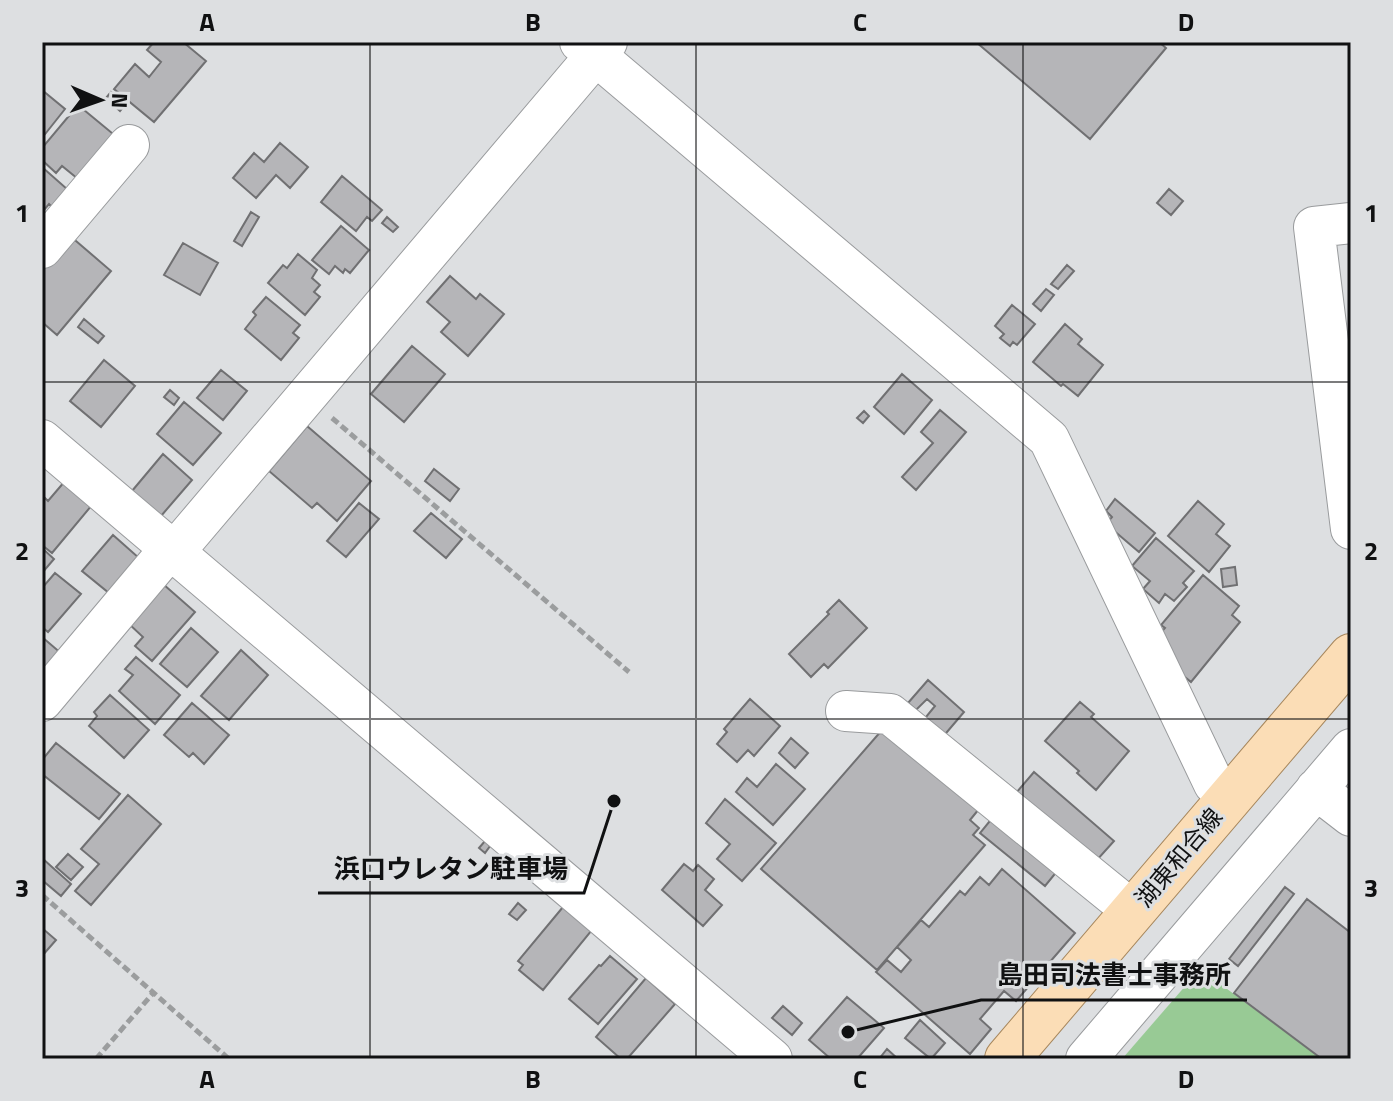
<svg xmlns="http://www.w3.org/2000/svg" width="1393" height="1101" viewBox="0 0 1393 1101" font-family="'Titillium Web','Noto Sans JP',sans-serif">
  <rect width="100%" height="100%" fill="#dddfe1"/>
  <path fill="#98ca95" d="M1200,969L1322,1059H1122Z"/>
  <path fill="#b5b5b8" stroke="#707072" stroke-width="2" d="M154,42H183L206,61L154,122L114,89L135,64L149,77L161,62L147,50Z
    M976,42H1159L1166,48L1090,139Z
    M42,90L65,109L42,138Z
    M111,92L126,104L120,111L106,98Z
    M78,105L118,138L78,179L62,166L56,173L42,160V148Z
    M280,143L308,167L290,188L276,175L256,198L233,178L254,153L264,162Z
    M42,167L67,189L52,207L49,204L44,210L42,208Z
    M342,176L382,210L372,221L367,217L356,231L321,202Z
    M1169,189L1183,201L1171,215L1157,203Z
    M251,212L259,217L242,246L234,241Z
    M387,217L398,227L393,232L382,223Z
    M341,226L369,250L350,273L345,269L343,273L335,266L329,274L312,260Z
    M69,235L111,271L57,335L42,322V266Z
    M183,243L218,263L200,295L164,275Z
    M298,254L317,270L312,278L320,285L314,292L320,297L305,315L268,283L283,265L287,268Z
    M1067,265L1074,271L1058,289L1051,284Z
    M450,276L476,299L480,294L504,314L468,356L441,332L450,322L427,302Z
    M1046,289L1054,295L1041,311L1033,304Z
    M266,297L300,325L293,333L299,338L281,360L245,329L256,315L253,312Z
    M1012,305L1035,324L1017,345L1013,342L1010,346L1000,338L1004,334L995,326Z
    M84,319L104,336L98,343L78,327Z
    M1065,324L1082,339L1078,344L1103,365L1078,396L1063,384L1061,386L1033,362Z
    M412,346L445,374L404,422L371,394Z
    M104,360L135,386L101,427L70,401Z
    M221,370L247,391L223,420L197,398Z
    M902,374L932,400L904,434L874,407Z
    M170,390L179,398L174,405L164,397Z
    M184,402L221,433L193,465L157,434Z
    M940,410L966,432L916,490L902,477L933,443L921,432Z
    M864,411L869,416L863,423L857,418Z
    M307,426L371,481L337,521L317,503L312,508L269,471Z
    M163,454L192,480L161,516L132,491Z
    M434,469L459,489L450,501L425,481Z
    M65,481L92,505L52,553L42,545V502L45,498L48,501Z
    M1115,499L1155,533L1139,552L1106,524L1112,517L1106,511Z
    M1198,501L1224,524L1216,534L1230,546L1209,572L1168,536Z
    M359,503L379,519L346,557L327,541Z
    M431,513L462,539L446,558L414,531Z
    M113,535L139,558L109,593L82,571Z
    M1156,538L1194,571L1183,583L1187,587L1174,601L1165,594L1159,603L1143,589L1150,581L1132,566Z
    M42,548L54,559L42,573Z
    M1235,567L1237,585L1223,587L1221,569Z
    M55,573L81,594L48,632L42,627V588Z
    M1203,575L1239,606L1232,615L1240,622L1191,682L1168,663L1156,638L1165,628L1161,625Z
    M163,584L195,612L152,661L135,646L143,637L129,624Z
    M839,600L867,628L828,668L824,664L811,677L789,654L829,614L827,612Z
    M191,628L218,652L187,687L160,664Z
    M42,637L62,654L42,678Z
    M241,650L268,675L229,720L201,696Z
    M136,657L180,695L155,724L119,691L133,675L125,669Z
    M928,680L964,712L941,739L921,723L935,706L927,699L916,710L908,703Z
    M110,695L149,730L124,758L89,726L97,716L94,712Z
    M750,699L780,726L754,756L748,750L737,762L717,744L727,732L724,729Z
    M1080,702L1094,714L1091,717L1129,751L1096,790L1077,773L1079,771L1045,741Z
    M192,703L229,735L204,764L193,753L189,757L164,735Z
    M889,722L983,804L970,820L979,828L973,835L985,845L877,970L761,869Z
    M791,738L808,753L795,768L779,753Z
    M56,743L120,794L99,819L42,774V760Z
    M776,764L805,789L773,825L736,792L747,778L757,787Z
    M1034,772L1114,841L1097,860L1010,800Z
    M128,795L161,824L91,905L75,891L99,864L81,849Z
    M725,799L776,843L742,881L717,859L730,844L706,823Z
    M998,811L1063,864L1045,886L980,833Z
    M485,841L490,846L485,853L479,848Z
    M68,854L83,867L71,880L56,867Z
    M42,858L71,884L61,896L42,880Z
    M684,864L693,871L698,865L714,879L705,890L722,905L703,926L662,890Z
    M1002,869L1075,933L1016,1001L1004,991L980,1019L991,1029L970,1054L876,972L887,960L901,972L911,960L897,947L921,920L929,927L960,891L965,895L980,877L989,885Z
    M1285,887L1294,894L1238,966L1229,959Z
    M1307,899L1351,933V1059H1322L1234,993Z
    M518,903L526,910L517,920L509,914Z
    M563,907L592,930L543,990L519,970L523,965L518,961Z
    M42,928L56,940L42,956Z
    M610,956L637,979L598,1024L569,999L599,965L601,966Z
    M646,978L675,1004L627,1059H621L596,1037Z
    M847,997L884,1028L857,1059H831L809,1040Z
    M783,1006L802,1023L792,1035L772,1018Z
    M920,1020L945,1043L931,1059L905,1038Z
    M887,1049L898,1059H879Z"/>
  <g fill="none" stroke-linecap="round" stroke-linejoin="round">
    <g stroke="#999b9d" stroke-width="42">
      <path id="minor" d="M580,42L1049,439L1214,784L1230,798
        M1351,223L1314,227L1351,529
        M42,248L129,145
        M42,440L772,1059
        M42,701L158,563L186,538L607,42
        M846,711L890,714L1134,912
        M1316,789L1351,816
        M1086,1059L1351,749"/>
    </g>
    <g stroke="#a7875d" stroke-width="46">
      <path id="major" d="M1007,1059L1351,656"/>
    </g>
    <path stroke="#9b9d9e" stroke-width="5" stroke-dasharray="8 4" stroke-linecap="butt" d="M332,418L629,672
      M42,895L229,1059
      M96,1059L154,992"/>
    <use href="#minor" stroke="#fff" stroke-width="40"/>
    <use href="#major" stroke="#fbddb6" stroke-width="44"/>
  </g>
  <path fill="none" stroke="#101112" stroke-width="2" stroke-opacity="0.55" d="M370,42V1059M696,42V1059M1023,42V1059M42,382H1351M42,719H1351"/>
  <g text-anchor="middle" stroke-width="6" stroke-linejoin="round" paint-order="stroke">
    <g font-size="24" fill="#101112" stroke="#dddfe1">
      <text transform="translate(1179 858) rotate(-50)" y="8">湖東和合線</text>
    </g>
  </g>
  <path fill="none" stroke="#101112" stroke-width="3" d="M614 801L584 893H318M848 1032L981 1000H1247"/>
  <g fill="#101112" stroke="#dddfe1" stroke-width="3">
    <circle cx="614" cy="801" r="8"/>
    <circle cx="848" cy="1032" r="8"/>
  </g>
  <g font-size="26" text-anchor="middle" font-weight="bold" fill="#101112" stroke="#dddfe1" stroke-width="6" stroke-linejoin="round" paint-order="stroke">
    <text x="451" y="878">浜口ウレタン駐車場</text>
    <text x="1114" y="984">島田司法書士事務所</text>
  </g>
  <rect width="1393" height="1101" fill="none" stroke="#dddfe1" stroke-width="88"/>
  <g transform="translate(100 100) rotate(92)" stroke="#dddfe1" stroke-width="6" paint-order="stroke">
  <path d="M0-6L14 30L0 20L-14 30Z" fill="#101112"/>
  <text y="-12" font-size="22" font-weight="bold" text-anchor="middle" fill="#101112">N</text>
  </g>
  <rect x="44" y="44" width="1305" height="1013" fill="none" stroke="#101112" stroke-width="3"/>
  <g font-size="26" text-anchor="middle" font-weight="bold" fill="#101112">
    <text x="207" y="31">A</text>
    <text x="533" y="31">B</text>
    <text x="860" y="31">C</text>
    <text x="1186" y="31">D</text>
    <text x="22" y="222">1</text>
    <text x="1371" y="222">1</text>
    <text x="22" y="560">2</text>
    <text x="1371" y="560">2</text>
    <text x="22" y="897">3</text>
    <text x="1371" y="897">3</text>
    <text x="207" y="1088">A</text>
    <text x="533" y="1088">B</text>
    <text x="860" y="1088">C</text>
    <text x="1186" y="1088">D</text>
  </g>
</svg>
